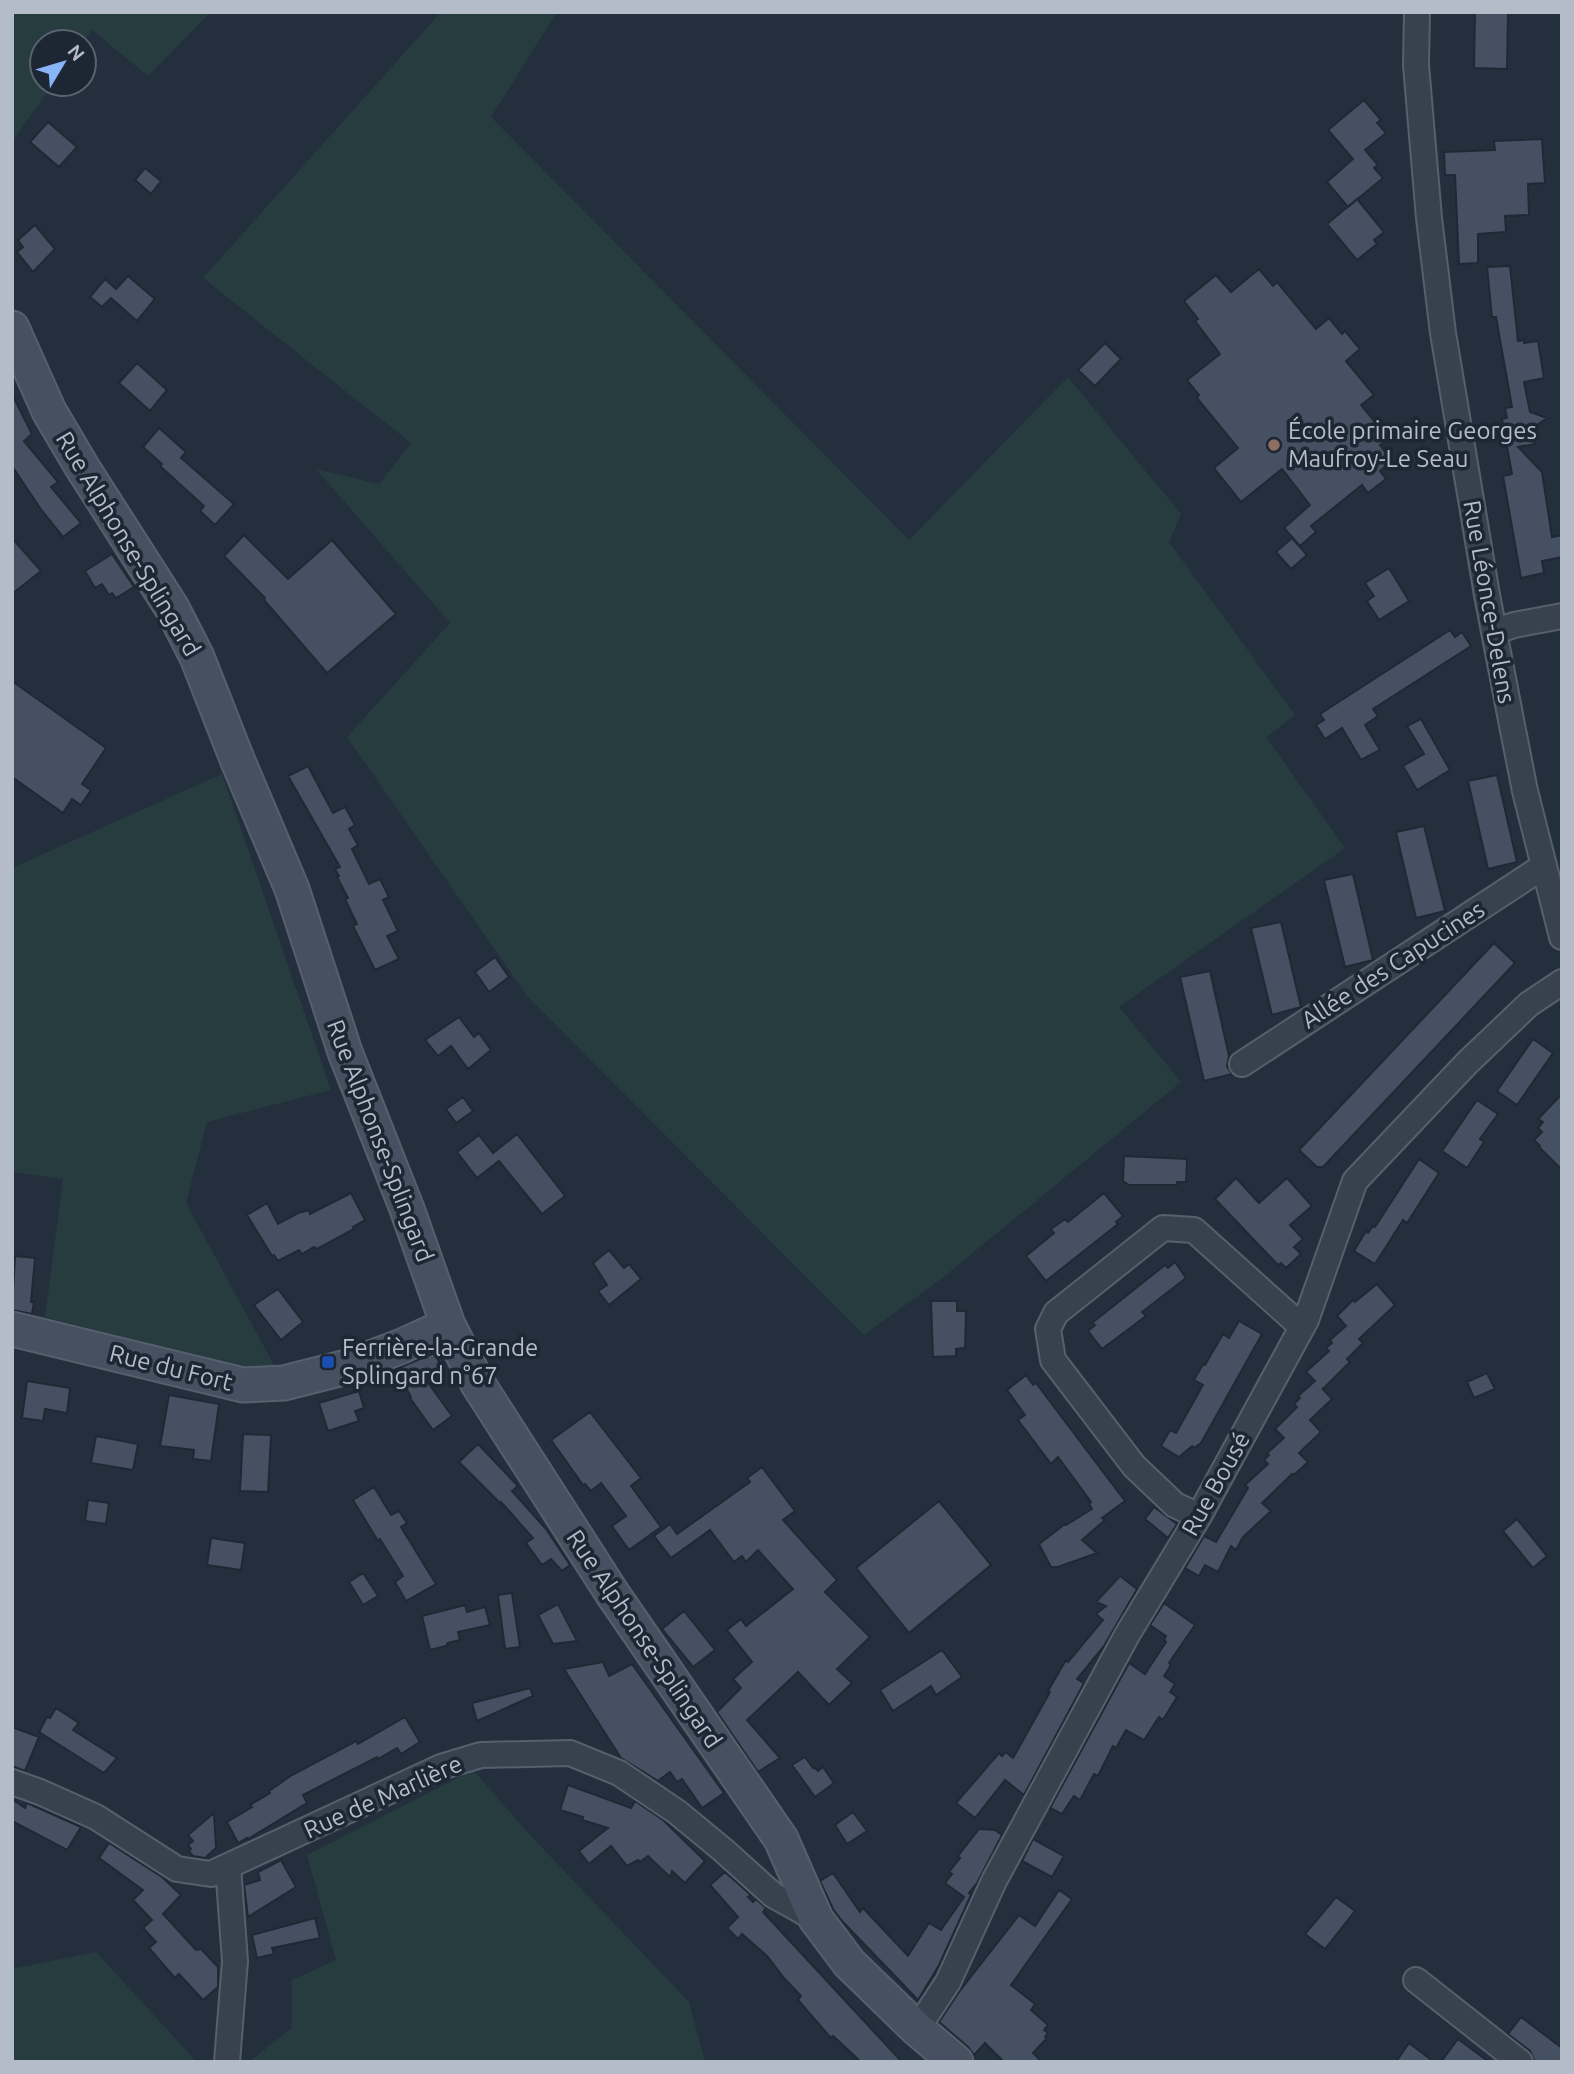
<svg xmlns="http://www.w3.org/2000/svg" width="1574" height="2074" viewBox="0 0 1574 2074" font-family="Ubuntu,sans-serif">
  <rect width="100%" height="100%" fill="#242f3e"/>
  <path fill="#263c3f" d="M12,12H211L148,76L92,30L83,42H42V84H53L12,142Z
    M441,12H557L491,117L909,540L1068,377L1181,514L1169,542L1295,715L1266,737L1345,848L1119,1007L1181,1082L941,1279L864,1335L527,996L347,737L450,623L316,469L379,484L411,443L203,278Z
    M222,774L331,1090L207,1122L186,1203L274,1365L249,1368L45,1317L63,1179L12,1172V868Z
    M473,1770L530,1835L689,2002L705,2062H249L292,2028V1980L336,1960L307,1855Z
    M96,1952L197,2062H12V1969Z"/>
  <path fill="#455162" stroke="#1f2835" stroke-width="2" d="M1475,12H1508L1507,69L1474,68Z
    M1364,100L1381,120L1377,123L1386,133L1365,150L1378,165L1374,168L1383,178L1348,207L1327,182L1353,159L1328,130Z
    M48,122L77,147L59,167L30,142Z
    M1542,139L1545,183L1528,184L1529,215L1505,216L1506,232L1478,234V263L1459,264L1455,175H1445L1444,152L1495,150L1494,141Z
    M145,168L161,181L151,194L135,180Z
    M1357,199L1384,232L1374,240L1377,244L1357,260L1327,224Z
    M35,225L55,249L33,272L17,252L23,247L18,240Z
    M1510,266L1518,341L1524,340V343L1538,341L1544,378L1524,382L1530,412L1547,418L1532,429L1535,444L1518,447L1542,472L1552,537L1562,535V557L1542,561L1544,573L1521,578L1503,476L1512,474L1502,419L1507,418L1505,408L1512,407L1496,317H1492L1487,267Z
    M1259,269L1273,286L1277,282L1316,329L1329,318L1342,334L1345,331L1360,349L1346,361L1374,395L1361,405L1389,439L1380,445L1392,461L1380,471L1386,479L1368,493L1362,485L1311,526L1316,532L1300,546L1284,528L1310,505L1282,469L1241,502L1214,468L1238,448L1197,398L1199,395L1187,380L1220,354L1195,321L1198,319L1184,301L1216,275L1231,292Z
    M128,276L155,299L137,321L111,298L102,307L90,297L105,279L116,289Z
    M1105,343L1121,359L1095,386L1078,370Z
    M137,363L167,390L150,411L119,383Z
    M12,394L32,434L24,441L58,482L51,487L81,523L63,537L42,511L12,466Z
    M159,428L186,452L181,458L234,504L215,525L200,511L204,506L160,466L162,464L143,447Z
    M244,535L288,579L332,540L396,614L327,673L264,600L265,598L224,556Z
    M12,538L41,571L12,594Z
    M1292,538L1307,555L1291,569L1276,552Z
    M112,554L134,587L116,598L112,593L109,595L102,584L95,588L85,571Z
    M1389,568L1409,601L1379,620L1367,601L1374,596L1365,583Z
    M1450,630L1455,637L1462,632L1471,646L1373,709L1378,716L1365,725L1380,750L1361,760L1342,728L1325,739L1316,725L1324,720L1320,714Z
    M12,681L106,748L82,784L91,790L81,805L72,799L63,813L12,777Z
    M1421,719L1450,770L1417,790L1403,766L1424,754L1407,726Z
    M308,766L333,813L345,807L355,825L349,829L358,845L352,849L369,884L380,879L389,897L383,900L398,931L387,936L399,959L375,970L353,926L357,924L345,899L348,898L337,877L339,876L335,869L340,867L288,776Z
    M1497,775L1517,862L1488,869L1468,781Z
    M1424,826L1445,911L1416,918L1396,832Z
    M1353,874L1373,960L1345,967L1324,880Z
    M1281,922L1301,1007L1272,1015L1251,928Z
    M1494,943L1515,963L1323,1167H1317L1299,1150Z
    M495,957L509,977L489,992L475,972Z
    M1210,971L1229,1056L1227,1066L1232,1074L1204,1081L1180,977Z
    M459,1017L474,1037L479,1033L491,1050L468,1069L451,1046L438,1056L425,1040Z
    M1533,1039L1553,1053L1517,1105L1497,1091Z
    M1562,1094V1170L1539,1147L1540,1146L1534,1140L1542,1132L1538,1128L1543,1122L1538,1119Z
    M463,1097L473,1111L456,1123L446,1109Z
    M1477,1100L1498,1114L1480,1139L1484,1142L1467,1168L1442,1151Z
    M517,1134L565,1196L542,1214L499,1161L477,1178L457,1152L479,1135L493,1153Z
    M1124,1156L1187,1159L1186,1182H1177V1185H1129L1123,1181Z
    M1419,1159L1439,1173L1407,1223L1403,1220L1375,1264L1354,1251L1366,1231L1368,1233L1373,1226L1375,1227Z
    M1236,1178L1259,1203L1287,1178L1312,1206L1290,1225L1303,1239L1294,1247L1301,1254L1286,1268L1281,1263L1278,1265L1215,1199Z
    M351,1193L365,1220L353,1227L354,1229L317,1249L314,1247L302,1254L299,1250L278,1261L274,1255L272,1256L247,1215L267,1203L278,1224L298,1213L309,1210L310,1214Z
    M1104,1193L1123,1216L1116,1222L1118,1224L1046,1281L1026,1256L1054,1233L1051,1229L1065,1219L1068,1222Z
    M609,1250L624,1268L629,1264L641,1279L609,1305L598,1291L607,1285L593,1263Z
    M15,1256L35,1258L31,1302H34L32,1314L12,1310Z
    M1175,1262L1186,1278L1142,1312L1146,1316L1102,1349L1088,1331L1095,1325L1092,1323L1165,1265L1168,1268Z
    M1377,1284L1395,1305L1359,1339L1363,1343L1347,1359L1350,1362L1323,1389L1322,1388L1332,1399L1310,1420L1321,1432L1299,1453L1308,1462L1295,1474H1292L1262,1503L1271,1511L1243,1537L1236,1550L1231,1546L1218,1572L1205,1565L1199,1576L1185,1568L1204,1536L1216,1542L1248,1488L1245,1485L1268,1464L1264,1460L1269,1455L1267,1453L1284,1438L1275,1429L1297,1407L1294,1404L1300,1398L1298,1396L1315,1381L1306,1372L1329,1351L1326,1348L1332,1343L1330,1340L1346,1326L1337,1316L1353,1300L1355,1302Z
    M278,1289L303,1322L281,1340L254,1305Z
    M931,1301H957V1311H966L965,1348L956,1349V1356L933,1357Z
    M1239,1321L1262,1334L1201,1443L1194,1448L1192,1446L1179,1457L1161,1446L1170,1430L1176,1433L1203,1385L1194,1380L1203,1364L1205,1365L1223,1334L1229,1338Z
    M434,1353L442,1367L424,1377L452,1416L433,1430L410,1398L411,1397L396,1369Z
    M1487,1373L1495,1389L1474,1398L1467,1382Z
    M1026,1375L1033,1385L1036,1383L1125,1501L1102,1518L1105,1520L1082,1540L1097,1553L1058,1567H1051L1039,1544L1065,1524L1066,1525L1092,1509L1089,1504L1091,1502L1058,1457L1051,1464L1018,1420L1025,1415L1007,1390Z
    M27,1381L70,1388L67,1413L45,1409L43,1421L22,1418Z
    M359,1391L364,1408L355,1411L359,1421L328,1431L319,1403Z
    M169,1395L219,1404L211,1461L193,1459L194,1450L160,1446Z
    M590,1412L641,1478L631,1486L661,1527L629,1550L612,1526L626,1516L601,1483L591,1491L585,1484L583,1485L551,1440Z
    M243,1434L271,1435L268,1492L240,1491Z
    M96,1436L138,1444L133,1470L91,1463Z
    M478,1444L518,1486L512,1491L546,1529L570,1565L562,1571L551,1559L542,1565L526,1543L533,1538L501,1502L500,1503L459,1462Z
    M762,1467L795,1511L783,1520L837,1580L825,1592L870,1637L837,1669L852,1683L829,1705L798,1672L747,1720L780,1758L758,1772L717,1712L741,1688L733,1679L752,1662L727,1630L741,1619L746,1626L793,1589L758,1550L746,1562L742,1556L734,1562L710,1530L671,1558L654,1536L670,1524L677,1534L750,1482L747,1478Z
    M374,1487L391,1515L399,1511L407,1523L401,1527L436,1584L406,1601L395,1582L403,1576L380,1539L378,1541L353,1500Z
    M88,1500L109,1503L106,1524L85,1521Z
    M939,1501L991,1565L909,1633L856,1568Z
    M1154,1507L1177,1524L1168,1538L1145,1519Z
    M1517,1519L1547,1556L1533,1568L1503,1531Z
    M211,1538L245,1543L241,1570L207,1565Z
    M363,1573L378,1596L363,1605L349,1582Z
    M1120,1576L1137,1589L1104,1646L1077,1679L1084,1683L1024,1795L1005,1780L975,1818L956,1803L999,1753L1002,1756L1006,1752L1013,1758L1050,1692L1048,1691L1066,1660L1068,1662L1103,1620L1096,1614L1106,1606L1096,1602Z
    M512,1593L520,1647L505,1649L498,1595Z
    M1164,1603L1195,1625L1169,1663L1171,1665L1164,1676L1175,1684L1170,1692L1177,1697L1163,1720L1159,1717L1144,1740L1126,1730L1116,1748L1113,1746L1098,1776L1094,1774L1080,1800L1074,1796L1062,1814L1050,1808L1129,1663L1145,1674L1166,1642L1164,1640L1166,1636L1150,1625Z
    M558,1604L577,1641L553,1644L538,1615Z
    M465,1605L467,1612L485,1607L490,1625L458,1632L460,1640L448,1643L446,1646L430,1650L422,1616Z
    M684,1611L715,1650L693,1667L662,1629Z
    M942,1650L962,1677L936,1695L931,1686L893,1711L880,1690Z
    M603,1662L609,1676L632,1664L724,1793L702,1808L682,1779L677,1782L670,1772L658,1781L621,1758L564,1669Z
    M530,1688L533,1696L477,1721L472,1703Z
    M56,1708L79,1723L73,1730L117,1758L104,1773L39,1732L47,1717L50,1718Z
    M405,1717L420,1742L401,1754L397,1748L378,1759L377,1757L303,1795L307,1803L248,1839L247,1838L238,1843L227,1822L252,1807L250,1805L270,1793L269,1791L292,1775L356,1741L358,1744Z
    M12,1727L39,1737L25,1771L12,1766Z
    M805,1757L813,1768L814,1767L818,1771L823,1767L834,1783L815,1797L792,1765Z
    M568,1785L631,1808L635,1801L663,1820L705,1861L685,1883L672,1871L670,1877L648,1856L640,1862L638,1860L627,1866L611,1846L589,1864L579,1851L608,1828L582,1820L583,1817L560,1810Z
    M12,1799L25,1808L27,1803L81,1827L67,1850L12,1821Z
    M853,1812L867,1831L847,1844L835,1825Z
    M214,1813L216,1848L205,1858L193,1856L189,1851L191,1849L188,1845L193,1841L188,1835Z
    M979,1829L995,1830L1002,1835L977,1883L969,1893L971,1895L939,1965L918,2000L842,1921L833,1909L820,1881L833,1873L860,1912L863,1908L908,1956L929,1923L941,1930L964,1897L945,1883L952,1874L949,1872L960,1858L958,1856Z
    M1033,1839L1064,1856L1052,1877L1022,1861Z
    M109,1843L162,1877L181,1895L163,1914L196,1950L201,1949L218,1967V1987L203,2000L179,1974L175,1978L149,1948L156,1942L143,1928L152,1920L133,1900L143,1890L99,1858Z
    M281,1860L296,1887L248,1917L244,1885L260,1880L258,1872Z
    M725,1872L751,1895L748,1897L753,1902L756,1899L766,1908L763,1912L902,2062H861L833,2036L831,2038L798,2000L801,1996L784,1978L767,1956L742,1934L738,1939L727,1928L738,1917L710,1885Z
    M1059,1890L1072,1899L1011,1985L1035,2004L1031,2010L1048,2025L1044,2030L1048,2033L1045,2037L1047,2038L1033,2053L1042,2062H1004L985,2043L974,2055L968,2047L939,2022L959,1992L1019,1915L1035,1926Z
    M1336,1897L1355,1911L1325,1949L1305,1934Z
    M315,1918L320,1938L272,1948L274,1954L257,1958L252,1935Z
    M1521,2017L1562,2048V2062H1535L1530,2051L1508,2034Z
    M1458,2039L1489,2062H1441Z
    M1409,2043L1434,2062H1396Z"/>
  <g fill="none" stroke-linecap="round" stroke-linejoin="round">
    <g stroke="#565f6c" stroke-width="28">
      <path id="street" d="M1417,12L1416,65L1429,218L1443,333L1487,595L1512,725L1525,791L1562,937
        M1494,632L1514,625L1562,616
        M1242,1064L1544,866
        M1199,1516L1175,1505L1134,1466L1053,1360L1048,1329L1056,1313L1163,1228L1194,1230L1302,1327
        M12,1782L40,1792L96,1817L177,1869L211,1874L441,1767L481,1755L570,1753L619,1773L677,1812L723,1850L773,1895L816,1919
        M1416,1980L1520,2062
        M917,2029L948,1982L994,1881L1127,1635L1199,1516L1306,1320L1355,1181L1468,1062L1529,1004L1562,982
        M227,2062L235,1961L228,1866"/>
    </g>
    <g stroke="#565f6c" stroke-width="37">
      <path id="secondary" d="M12,328L49,411L82,467L172,608L197,657L237,759L292,889L345,1052L407,1209L448,1325L478,1384L612,1593L781,1839L816,1919L849,1963L917,2029L956,2062
        M12,1329L243,1385L284,1383L347,1367L402,1346L448,1325"/>
    </g>
    <use href="#street" stroke="#38414e" stroke-width="24"/>
    <use href="#secondary" stroke="#465061" stroke-width="33"/>
  </g>
  <circle fill="#8d6e63" stroke="#1d2633" stroke-width="2.5" cx="1274" cy="445" r="7"/>
  <rect fill="#1a4fb4" stroke="#1d2633" stroke-width="2.5" x="321" y="1355" width="14" height="14" rx="3.5"/>
  <g text-anchor="middle" stroke-width="7" stroke-linejoin="round" paint-order="stroke">
    <g font-size="24" fill="#b4bcc9" stroke="#1d2633" text-anchor="start">
      <text x="1288" y="439">École primaire Georges<tspan x="1288" dy="28">Maufroy-Le Seau</tspan></text>
      <text x="342" y="1356">Ferrière-la-Grande<tspan x="342" dy="28">Splingard n°67</tspan></text>
    </g>
    <g font-size="24" fill="#b4bcc9" stroke="#1d2633">
      <text transform="translate(128 544) rotate(59)" y="8">Rue Alphonse-Splingard</text>
      <text transform="translate(1489 602) rotate(80)" y="8">Rue Léonce-Delens</text>
      <text transform="translate(1393 965) rotate(-33)" y="8">Allée des Capucines</text>
      <text transform="translate(380 1141) rotate(69)" y="8">Rue Alphonse-Splingard</text>
      <text transform="translate(171 1368) rotate(14)" y="8">Rue du Fort</text>
      <text transform="translate(1216 1484) rotate(-61)" y="8">Rue Bousé</text>
      <text transform="translate(644 1639) rotate(56)" y="8">Rue Alphonse-Splingard</text>
      <text transform="translate(383 1797) rotate(-24)" y="8">Rue de Marlière</text>
    </g>
  </g>
  <rect width="1574" height="2074" fill="none" stroke="#b4bcc9" stroke-width="28"/>
  <g transform="translate(63 63) rotate(52)"><circle r="33" fill="#1d2633" stroke="#59626f" stroke-width="2"/>
  <path d="M0-5L12 26L0 18L-12 26Z" fill="#8ab4f8"/>
  <text y="-10" font-size="19" font-weight="bold" text-anchor="middle" fill="#b4bcc9">N</text>
  </g>
</svg>
